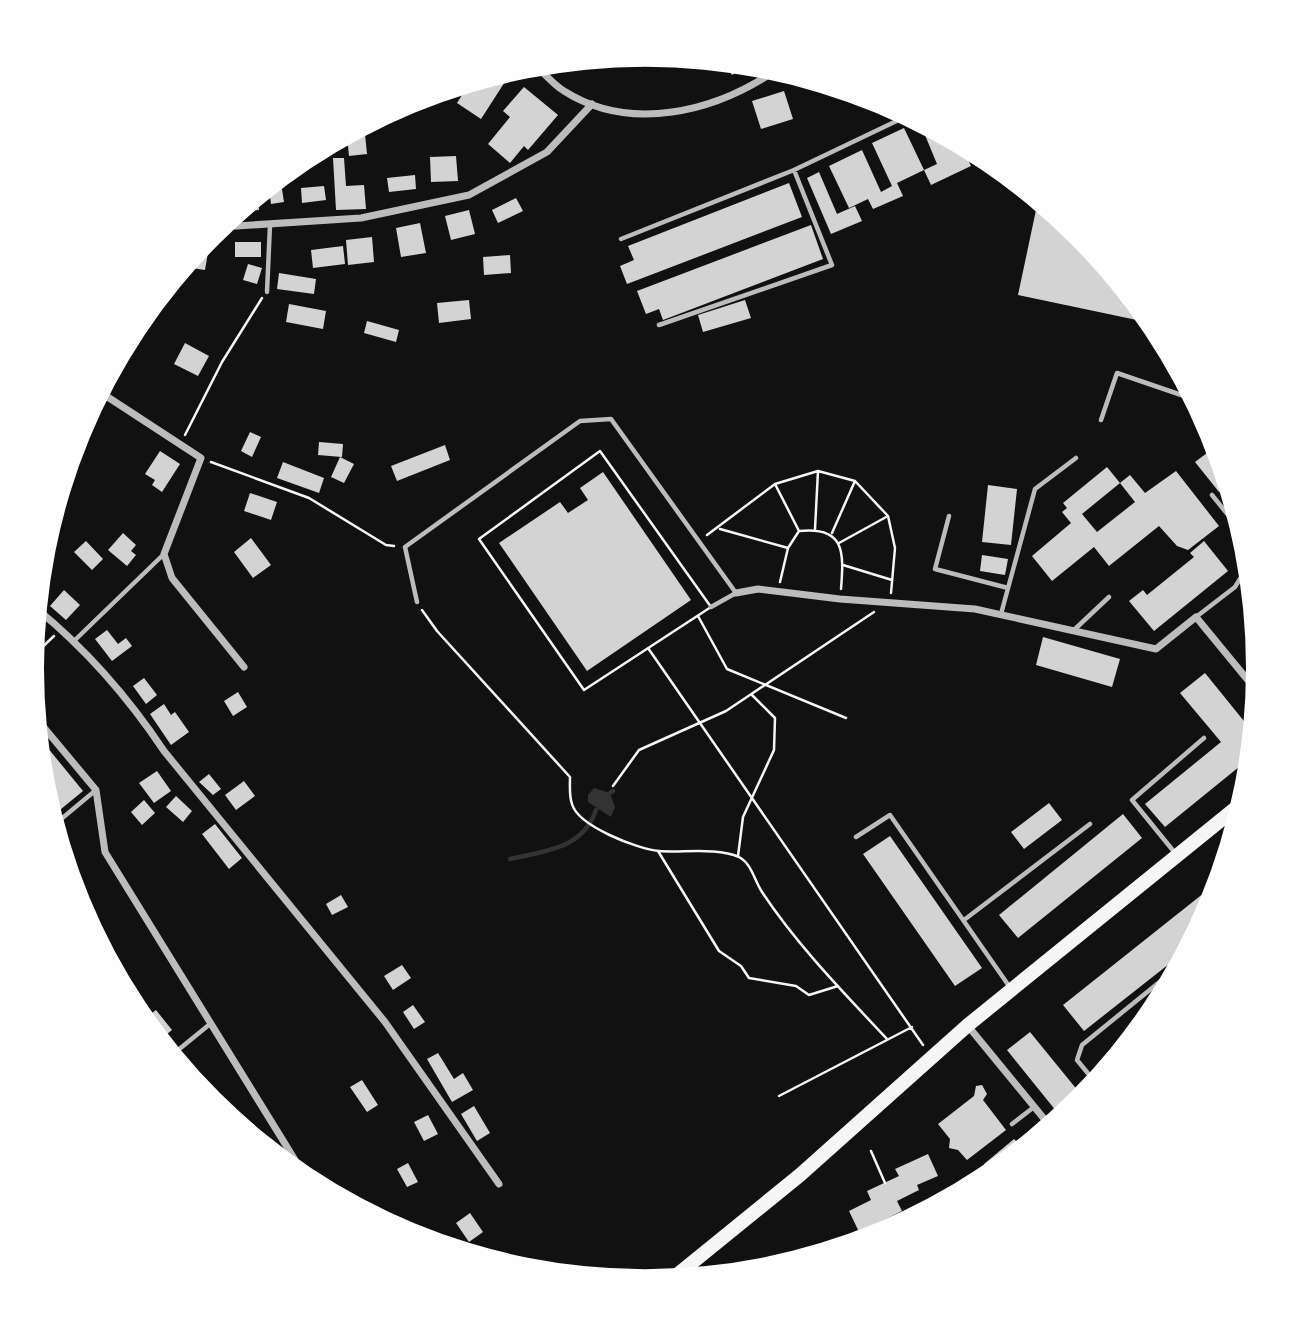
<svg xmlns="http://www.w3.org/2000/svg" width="1290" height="1337" viewBox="0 0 1290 1337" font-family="'Roboto Serif',serif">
  <rect width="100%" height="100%" fill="#111"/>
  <path fill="#333" d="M594,788L610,793L615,807L611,817L588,802V795Z"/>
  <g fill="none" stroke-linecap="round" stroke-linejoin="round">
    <path stroke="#333" stroke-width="4.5" d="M610,793L613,791
      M510,859C545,851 583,849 596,810"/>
  </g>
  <path fill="#d3d3d3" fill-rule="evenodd" d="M724,63L747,65L732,75Z
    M512,71L481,119L457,103L469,84Z
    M524,87L558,115L528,150L524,146L510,163L488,144L510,117L503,111Z
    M784,91L793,119L761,129L752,101Z
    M920,123L961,145L971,166L931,185L924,170L937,164Z
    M904,128L924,170L897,183L903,196L873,209L868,199L849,208L829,166L862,150L881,192L892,186L872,143Z
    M365,134L367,154L349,156L347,136Z
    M456,156L458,181L431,182L430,157Z
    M333,158H344L346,186L364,185L366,209L336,210Z
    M819,172L837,214L855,206L862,221L831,234L807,178Z
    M415,175L416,189L389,192L387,178Z
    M281,183L284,202L271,204L269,187Z
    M789,183L802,217L627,284L620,266L634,260L628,246Z
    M324,186L326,200L302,203L301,188Z
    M258,197L259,210L242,212V209Z
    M516,198L523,211L498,223L492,210Z
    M469,210L475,234L451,240L445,216Z
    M1036,210L1053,214L1079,235L1151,323L1018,295Z
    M420,223L426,253L401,257L396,228Z
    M811,225L823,259L663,320L659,309L646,314L637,291Z
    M372,237L374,262L348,265L346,240Z
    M207,240L210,241L205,270L185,267Z
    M235,242H261V257H235Z
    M343,246L345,264L313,268L311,250Z
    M510,255L511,273L484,275L483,257Z
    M248,264L262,268L257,284L243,280Z
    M279,273L316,279L314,294L277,289Z
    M469,300L471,319L439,323L437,303Z
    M745,300L751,318L703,332L698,315Z
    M289,304L326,311L323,329L286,322Z
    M367,321L399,330L396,342L364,333Z
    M185,343L209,356L198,376L174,364Z
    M250,432L261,437L252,457L241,451Z
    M319,442L343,444L342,457L318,455Z
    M445,445L450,460L397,481L391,466Z
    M1211,450L1220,461L1228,486L1219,492L1195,462Z
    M160,451L180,464L162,492L152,485L155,480L145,474Z
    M340,457L354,464L344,483L331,477Z
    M283,462L324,478L319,493L277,478Z
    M1107,467L1120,483L1130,475L1145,493L1176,471L1219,526L1188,550L1177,546L1159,526L1109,566L1094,547L1052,581L1032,556L1071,523L1062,512L1067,508L1063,503ZM1120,483L1135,502L1097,532L1082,514Z
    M603,472L691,600L587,671L499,543L560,502L568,513L588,500L580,488Z
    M988,485L1017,489L1011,545L982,542Z
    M250,493L277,502L271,520L244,511Z
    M123,533L136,545L131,551L136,555L127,566L108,550Z
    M251,538L271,565L253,578L234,552Z
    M86,541L103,559L92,570L74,552Z
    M1204,541L1228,571L1154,631L1129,601L1143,590L1147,595L1194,557L1190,553Z
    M982,555L1008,559L1005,575L980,571Z
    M64,590L80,605L66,620L50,606Z
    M107,630L118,644L126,638L132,646L112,661L95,639Z
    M1043,637L1120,659L1112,687L1036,665Z
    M1205,673L1252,731L1250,758L1165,827L1145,804L1221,742L1180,693Z
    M144,678L157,695L146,704L133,686Z
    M238,692L247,707L233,716L224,701Z
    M164,704L171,715L175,712L189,732L171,745L150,714Z
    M38,736L83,791L55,814L49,807L43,788Z
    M157,771L171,791L154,803L139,783Z
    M209,774L221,789L213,795L199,782Z
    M244,781L255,796L236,810L225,795Z
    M176,796L192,811L183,822L166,807Z
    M144,800L155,813L142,825L131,812Z
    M1049,803L1062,820L1024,849L1011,832Z
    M1123,814L1142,838L1018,938L999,915Z
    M215,824L242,858L229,869L202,834Z
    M890,836L982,968L955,986L863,854Z
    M1219,881L1212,904L1188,949L1084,1031L1063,1005Z
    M341,895L348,907L332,915L326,904Z
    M402,965L411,978L393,990L384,976Z
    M117,969L152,1013L156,1010L172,1030L160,1040L135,1009L115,971Z
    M413,1005L425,1022L414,1029L403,1012Z
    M1030,1032L1083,1097L1061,1117L1007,1050Z
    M438,1053L454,1079L463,1073L473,1090L452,1102L427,1059Z
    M362,1080L378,1105L367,1112L350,1087Z
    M982,1085L987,1094L983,1100L1006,1130L967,1160L958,1150L949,1148L950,1139L938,1124L974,1096L976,1086Z
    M474,1106L490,1133L477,1141L461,1114Z
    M428,1115L438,1134L424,1141L414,1122Z
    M1014,1139L1023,1148L992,1173L984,1164Z
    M928,1154L938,1176L917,1185L919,1190L897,1201L902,1211L859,1232L849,1211L871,1200L867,1191L899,1176L895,1169Z
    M408,1163L418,1182L407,1187L397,1169Z
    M470,1213L483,1232L469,1242L456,1223Z"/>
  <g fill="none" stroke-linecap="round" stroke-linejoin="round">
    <path stroke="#f5f5f5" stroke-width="2.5" d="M185,435L222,362L262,298
      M600,451L711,607L584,690L479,539Z
      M211,462L309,498L386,545L394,546
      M775,484L799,531
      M720,529L788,548
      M815,529L818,471
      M832,533L855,481
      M707,535L775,484L818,471L855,481L888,516L895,548L891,593
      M839,543L888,516
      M843,565L892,580
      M780,582L788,548L799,531C845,526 844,552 841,589
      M422,610L437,631L570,777C570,786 569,796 572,804C578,826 637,849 659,851C681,853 717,847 739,857C752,864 754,880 762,892C797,945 843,992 887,1039
      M698,616L727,669L846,718
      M648,648L923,1045
      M33,656L54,636
      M613,786L639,750L726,711L874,612
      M658,851L719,951L741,966L749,978L796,986L809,995L838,986
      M738,856L743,817L774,750L775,718L752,695
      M779,1096L912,1027
      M871,1151L885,1183"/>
    <path stroke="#bcbcbc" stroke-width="4.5" d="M969,149L972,159L987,160
      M621,239L794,170L907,116
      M267,292L270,225
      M659,325L832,265L794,170
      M1101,420L1117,373L1193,399L1198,408
      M1212,495L1241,531
      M949,516L935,569L1008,588
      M417,602L405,547L580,421L611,419L736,593L711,607
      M1001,614L1035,489L1076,458
      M1196,617L1235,587L1248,566
      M1074,630L1109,597
      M75,640L164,554
      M54,825L96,790
      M856,837L890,815L1009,986
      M1175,853L1132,800L1204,738
      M964,920L1090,824
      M172,1055L210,1024
      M1095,1082L1077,1060L1082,1045L1178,967
      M1012,1124L1034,1107"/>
    <path stroke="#bcbcbc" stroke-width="7" d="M536,66C545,74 554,85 564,91C630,133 715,112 776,70
      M221,227L361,218L469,195L547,152L592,104
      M100,392L201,458L164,554L172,578L244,667
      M736,593L758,589L840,599L975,609L1156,649L1196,617L1256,690
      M37,609C87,650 128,697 164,751L385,1022L499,1184
      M36,718L96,790L105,852L308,1181
      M968,1026L1050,1126"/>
    <path stroke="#f5f5f5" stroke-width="14" d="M672,1279L800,1175L968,1025L1242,803"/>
  </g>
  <path d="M0 0H1290V1337H0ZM44 668a601 601 0 1 1 1202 0a601 601 0 1 1-1202 0Z" fill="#fefefe" fill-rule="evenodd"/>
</svg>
